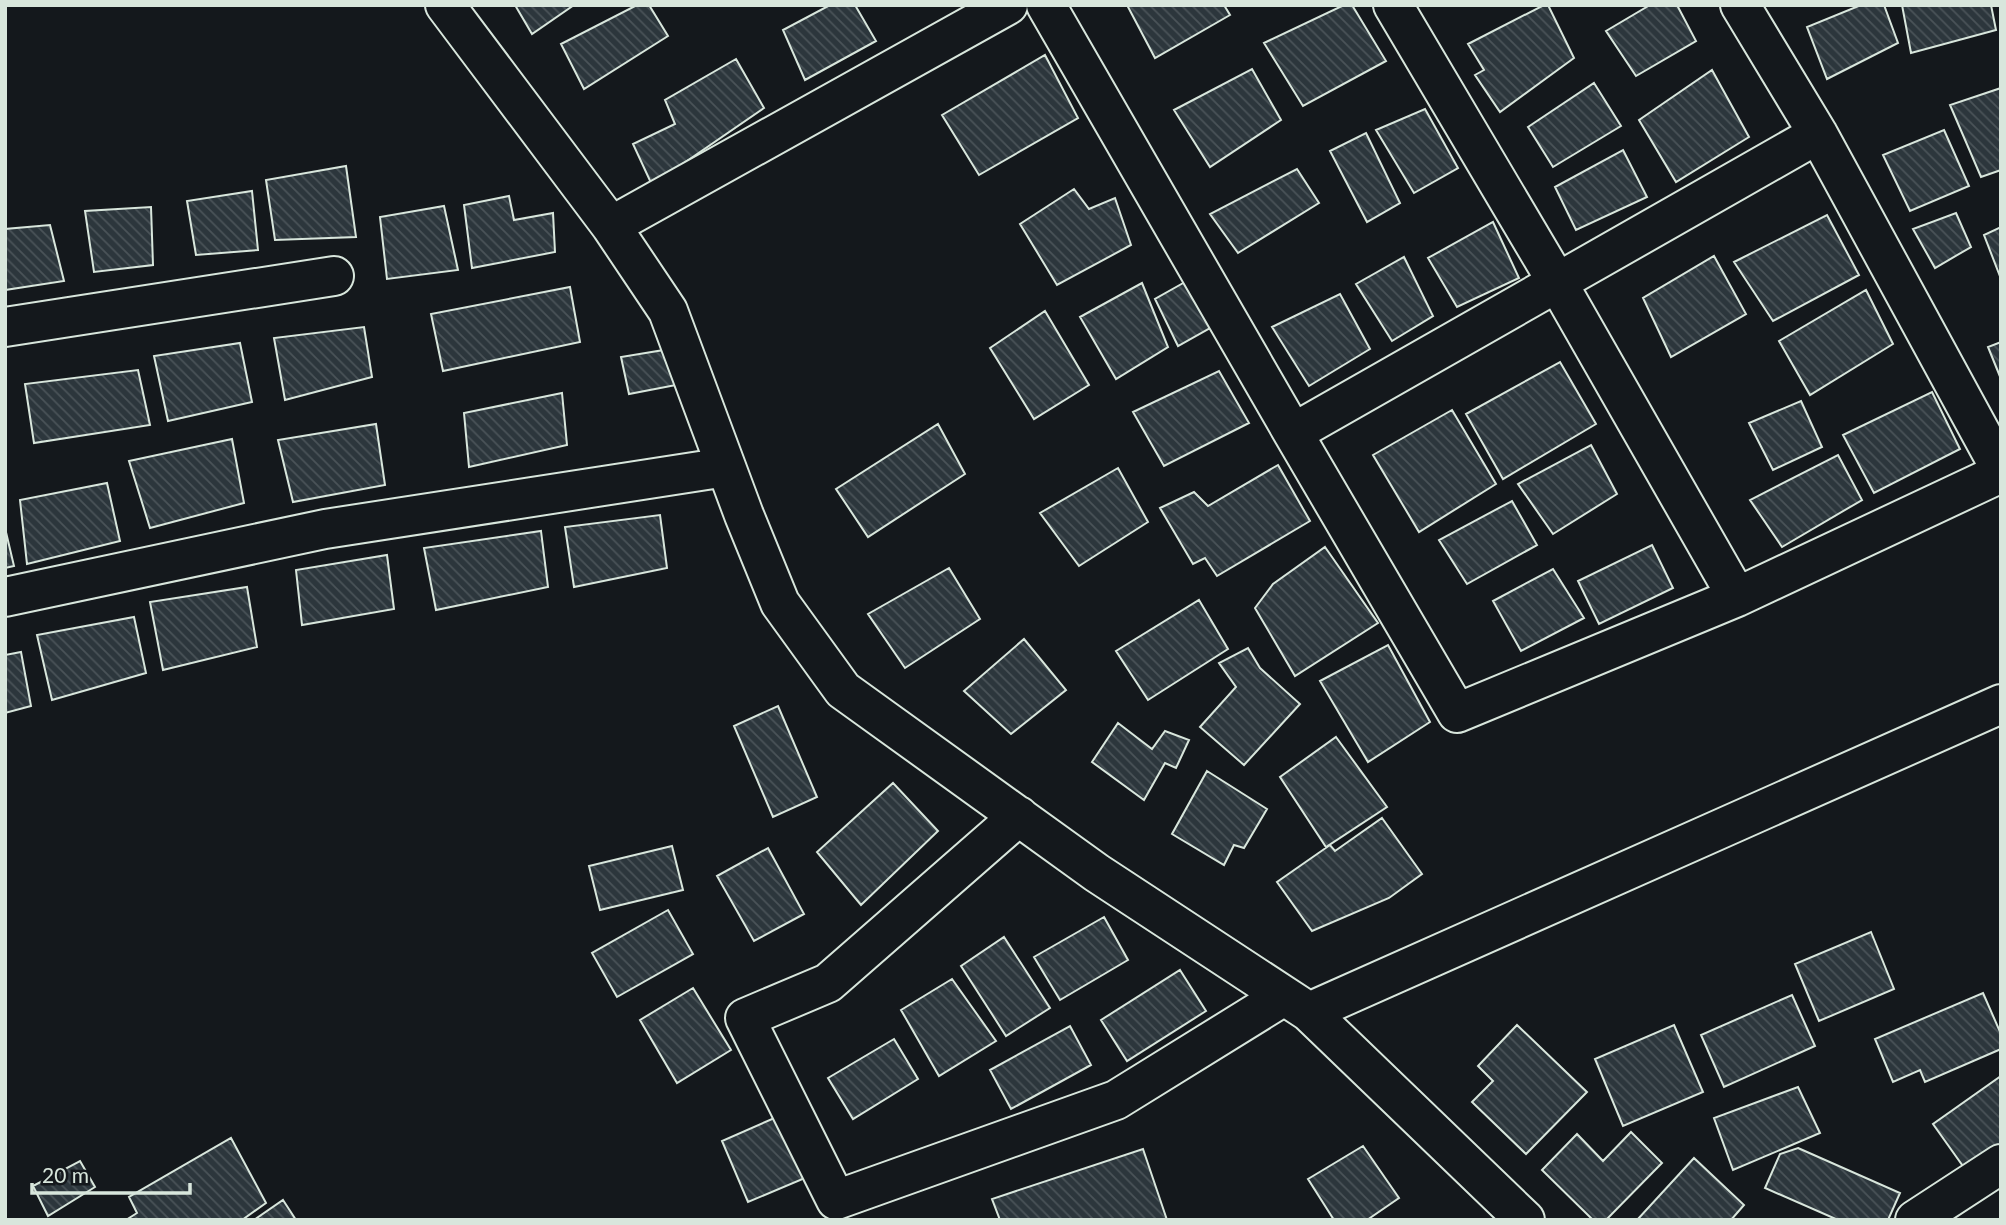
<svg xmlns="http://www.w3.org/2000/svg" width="2006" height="1225" viewBox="0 0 2006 1225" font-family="Lato,sans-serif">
  <defs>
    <pattern id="building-back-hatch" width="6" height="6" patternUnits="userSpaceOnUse" patternTransform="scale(1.75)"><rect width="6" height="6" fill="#2c363c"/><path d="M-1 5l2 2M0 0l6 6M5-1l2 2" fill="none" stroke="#4a5358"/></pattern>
  </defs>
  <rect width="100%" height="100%" fill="#14181c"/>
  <path fill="url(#building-back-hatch)" stroke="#d8e6dc" stroke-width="2" d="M515,5H574L532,34Z
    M637,5H649L668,36L584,89L561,44Z
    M830,5H855L876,41L805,80L783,30Z
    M1127,5H1224L1230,15L1155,58Z
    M1344,5H1352L1386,61L1303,106L1264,43Z
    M1544,5H1548L1574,58L1500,112L1475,75L1484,70L1468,44Z
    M1650,5H1677L1696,41L1636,76L1606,31Z
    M1861,5H1884L1898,43L1827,79L1807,27Z
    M1902,5H1991L1996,30L1911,53Z
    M1045,55L1078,118L979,175L942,115Z
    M736,59L764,108L652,185L633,144L675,124L665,100Z
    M1252,69L1281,120L1210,167L1174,110Z
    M1712,70L1749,137L1676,182L1639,120Z
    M1594,83L1621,126L1553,167L1528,127Z
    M2001,88V170L1981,177L1950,105Z
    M1425,109L1458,168L1414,193L1376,130Z
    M1944,130L1969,186L1910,211L1883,155Z
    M1366,133L1400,203L1367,222L1330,151Z
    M1623,150L1647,197L1576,230L1555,187Z
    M346,166L356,237L275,240L266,180Z
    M1297,169L1319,203L1238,253L1210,214Z
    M1074,189L1089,209L1115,198L1131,245L1057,285L1020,224Z
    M252,191L258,250L196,255L187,201Z
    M509,196L514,220L553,213L555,252L472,268L464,205Z
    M444,206L458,270L387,279L380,217Z
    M151,207L153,265L94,272L85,211Z
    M1956,213L1971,247L1935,268L1913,229Z
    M1827,215L1859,275L1773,321L1734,262Z
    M1493,222L1519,278L1457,307L1428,258Z
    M50,225L64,281L5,290V229Z
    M2001,227V279L1984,235Z
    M1714,256L1746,314L1671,357L1643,298Z
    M1404,257L1433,316L1392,341L1356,284Z
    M1185,282L1210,328L1178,346L1155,299Z
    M1142,283L1168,347L1116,379L1080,317Z
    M570,287L580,342L443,371L431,314Z
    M1866,290L1893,344L1810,395L1779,341Z
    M1340,294L1370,349L1309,386L1272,327Z
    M1045,311L1089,385L1034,419L990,348Z
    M364,327L372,377L285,400L274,338Z
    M2001,342V379L1988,347Z
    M240,343L252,402L168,421L154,356Z
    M670,349L676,385L629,394L621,357Z
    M1560,362L1596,424L1503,479L1466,414Z
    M138,370L150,425L34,443L25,384Z
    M1219,371L1249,423L1164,466L1133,412Z
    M1932,392L1960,449L1874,493L1843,435Z
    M562,393L567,445L469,467L464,413Z
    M1801,401L1822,447L1773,470L1749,423Z
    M1452,410L1496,484L1419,532L1373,455Z
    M376,424L385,485L293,502L278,440Z
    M938,424L965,474L868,537L836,489Z
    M232,439L244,503L150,528L129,461Z
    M1591,445L1617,494L1553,534L1518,484Z
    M1838,455L1862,500L1782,547L1750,500Z
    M1278,465L1310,521L1217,576L1205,558L1193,564L1160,508L1194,492L1208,506Z
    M1118,468L1148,522L1079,566L1040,513Z
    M107,483L120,541L27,564L20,500Z
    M1512,501L1537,545L1467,584L1439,540Z
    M660,515L667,568L574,587L565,527Z
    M5,528L14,566L5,568Z
    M541,531L548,587L436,610L424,548Z
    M1652,545L1673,588L1599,624L1578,581Z
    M1325,547L1378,623L1295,676L1255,608L1273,584Z
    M387,555L394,609L302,625L296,570Z
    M949,568L980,619L905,668L868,614Z
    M1553,569L1584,618L1521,651L1493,601Z
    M247,587L257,647L163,670L150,602Z
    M1199,600L1228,649L1148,700L1116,651Z
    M134,617L146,673L52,700L37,635Z
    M1024,639L1066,690L1011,734L964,691Z
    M1388,645L1430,722L1368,762L1320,681Z
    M1248,648L1260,668L1300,704L1244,765L1200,727L1236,687L1219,663Z
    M21,652L31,706L5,713V655Z
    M778,706L817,797L773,817L734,726Z
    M1118,723L1152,749L1165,731L1189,740L1176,768L1165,763L1144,800L1092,762Z
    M1336,737L1387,807L1326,847L1280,777Z
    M1207,771L1267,809L1244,848L1234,845L1224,865L1172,834Z
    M893,783L938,831L861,905L817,852Z
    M1382,818L1422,874L1389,898L1312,931L1277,882L1330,845L1335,851Z
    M672,846L683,890L600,910L589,866Z
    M768,848L804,914L754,941L717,876Z
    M668,910L693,954L617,997L592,953Z
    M1104,917L1128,960L1060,1000L1034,957Z
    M1871,932L1894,989L1819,1021L1795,964Z
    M1004,937L1050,1008L1006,1036L961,966Z
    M1180,970L1206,1011L1127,1061L1101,1020Z
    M952,979L996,1041L939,1076L901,1010Z
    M693,988L731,1050L677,1083L640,1020Z
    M1983,993L2001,1034V1049L1925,1082L1920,1070L1893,1082L1875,1039Z
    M1792,995L1815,1046L1724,1087L1701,1035Z
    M1517,1025L1587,1092L1526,1154L1472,1102L1493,1081L1478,1066Z
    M1674,1025L1703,1092L1623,1126L1595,1059Z
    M1070,1026L1091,1065L1011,1109L990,1070Z
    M894,1039L918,1079L853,1119L828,1078Z
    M2001,1076V1155L1965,1169L1933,1124Z
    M1798,1087L1820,1133L1733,1170L1714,1118Z
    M779,1116L805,1178L748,1202L722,1141Z
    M1631,1132L1662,1163L1606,1220H1593L1542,1170L1577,1134L1603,1161Z
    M231,1138L266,1203L242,1220H126L137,1213L129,1197Z
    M1363,1146L1399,1198L1367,1220H1334L1308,1179Z
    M1798,1148L1900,1193L1888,1220H1838L1765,1188L1780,1154Z
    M1143,1149L1167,1220H1000L992,1199Z
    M1694,1158L1744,1205L1731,1220H1637Z
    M80,1161L95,1187L48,1216L33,1186Z
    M283,1200L296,1220H254Z"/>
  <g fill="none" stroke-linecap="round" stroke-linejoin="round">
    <g stroke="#d8e6dc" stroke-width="42">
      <path id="minor" d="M445,5L611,226L668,311L744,515L780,603L843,690L1097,873L1309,1012L1525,1220
        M1046,5L1293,433L1457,713L1737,597L2001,473
        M1393,5L1557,282L1737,597
        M1818,134L2001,470
        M611,226L1008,5
        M5,327L334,276
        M1293,433L1818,134L1740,5
        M5,597L325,529L726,467
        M1019,816L828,983L745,1018L836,1200L1116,1100L1284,996
        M1309,1012L2001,704
        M1915,1220L2001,1164"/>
    </g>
    <use href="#minor" stroke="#14181c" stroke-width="38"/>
  </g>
  <rect width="2006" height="1225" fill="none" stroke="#d8e6dc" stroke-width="14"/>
  <path d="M32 1183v10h158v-10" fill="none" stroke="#d8e6dc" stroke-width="3.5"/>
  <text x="42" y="1183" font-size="21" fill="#d8e6dc" stroke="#14181c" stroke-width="5" paint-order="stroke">20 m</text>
</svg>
